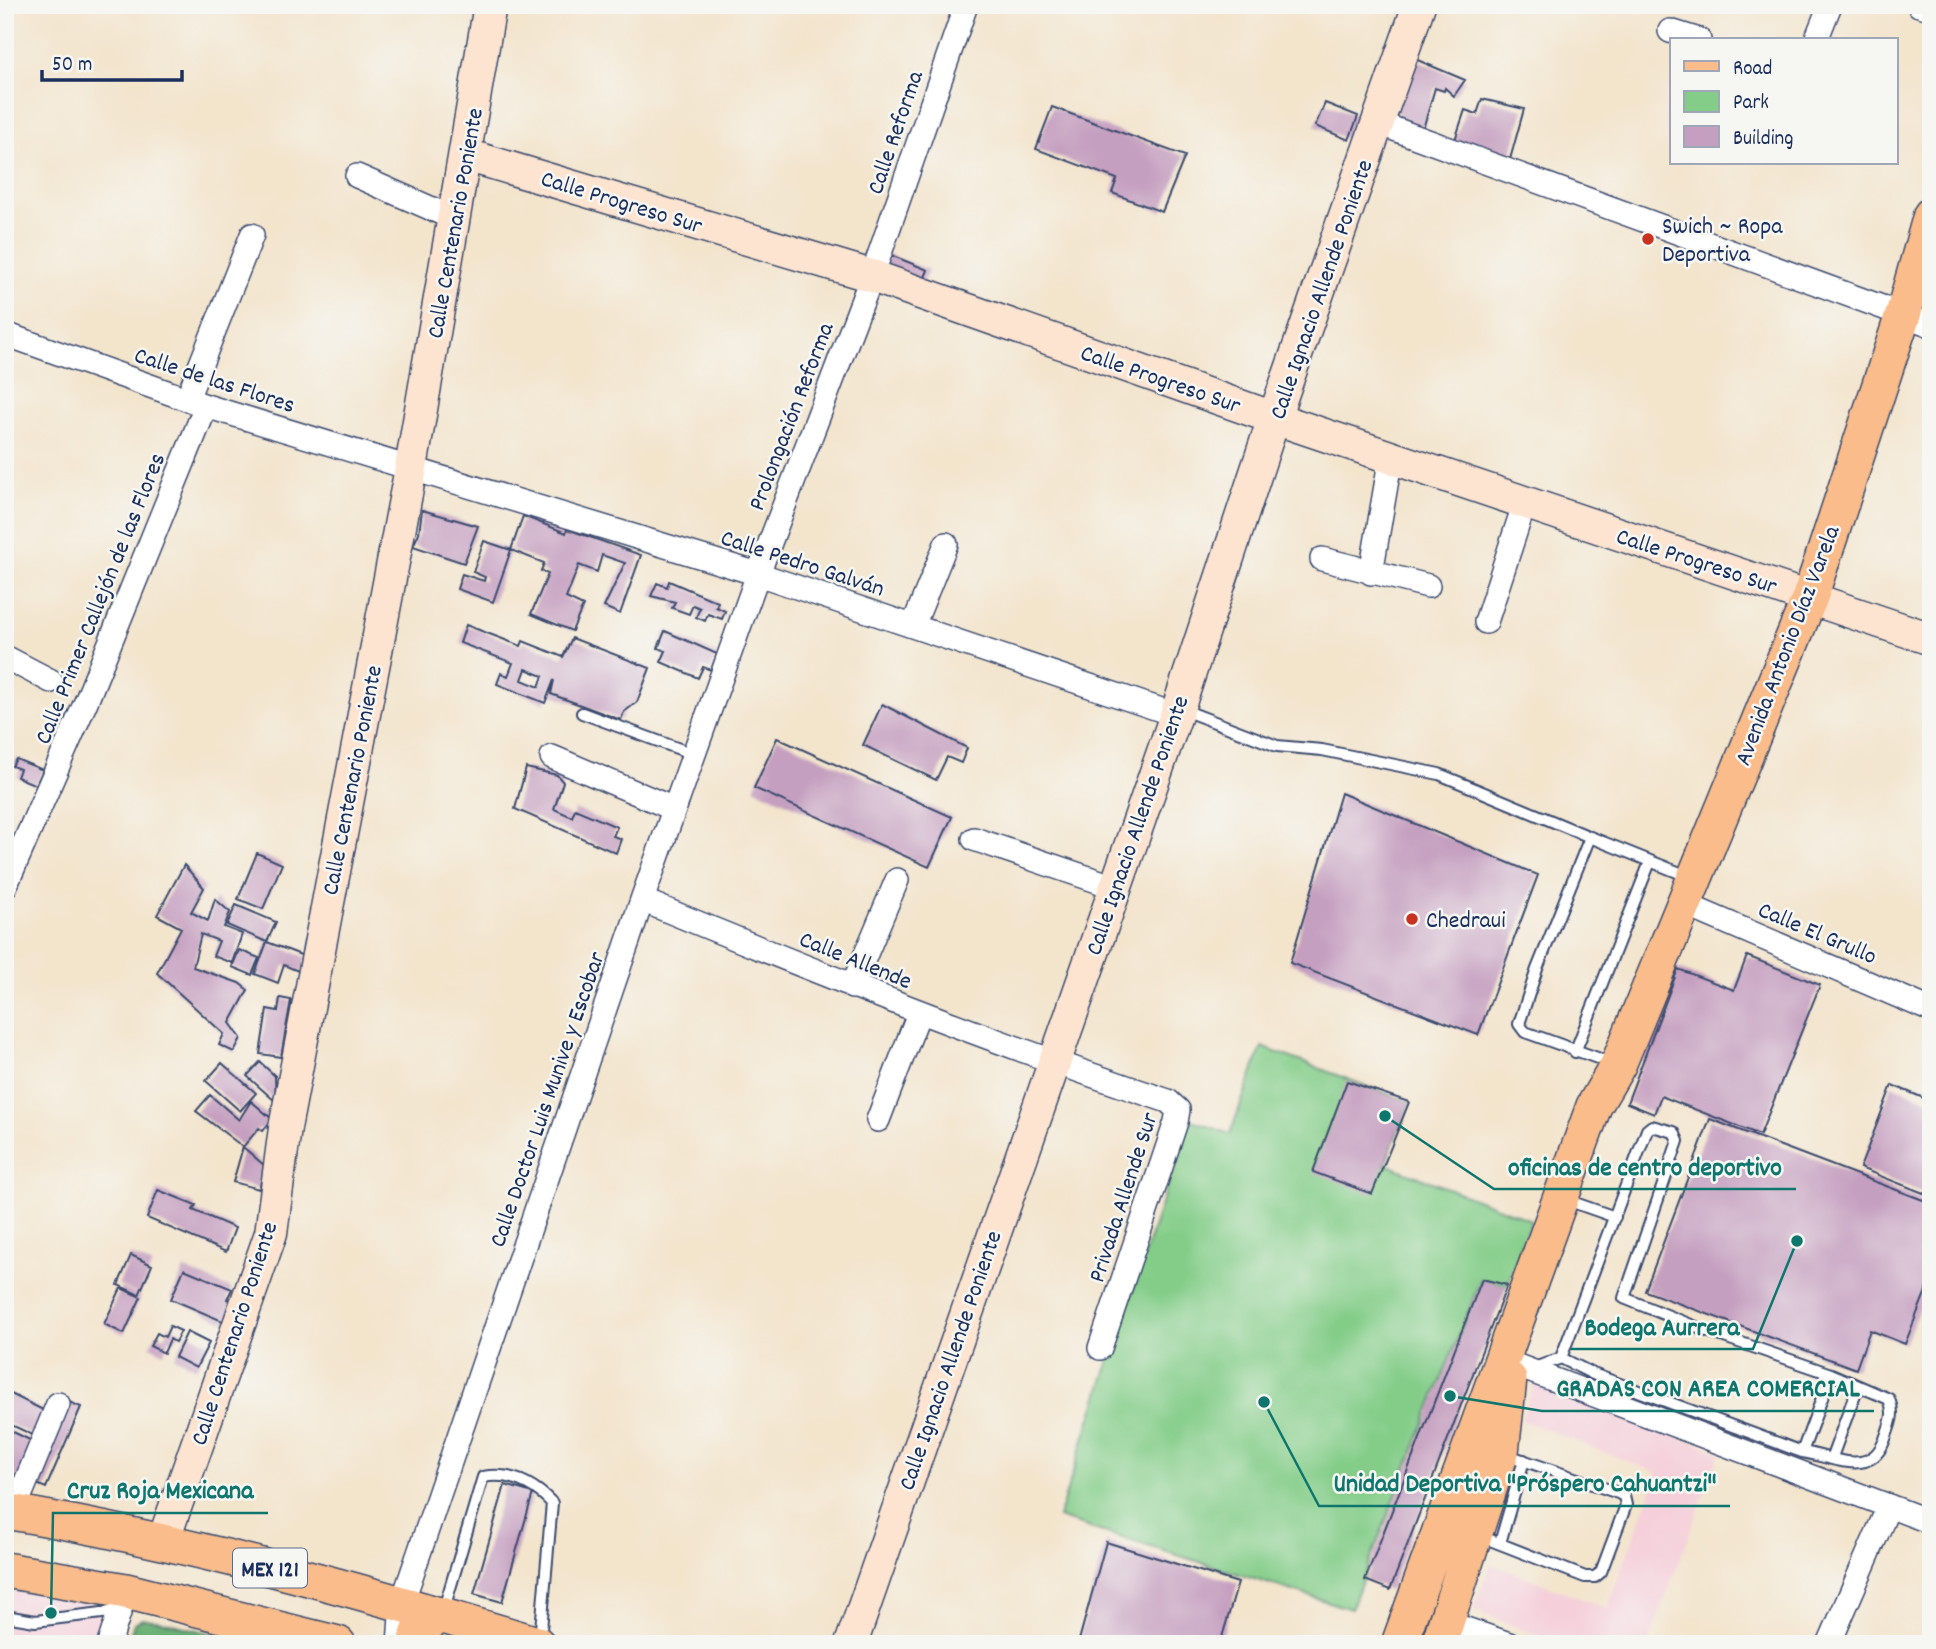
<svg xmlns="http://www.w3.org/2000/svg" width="1936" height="1649" viewBox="0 0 1936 1649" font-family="Dekko,sans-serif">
  <rect width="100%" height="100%" fill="#f6f6f2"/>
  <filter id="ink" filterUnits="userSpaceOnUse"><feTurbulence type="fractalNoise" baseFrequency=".0143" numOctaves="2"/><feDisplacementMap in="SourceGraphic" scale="14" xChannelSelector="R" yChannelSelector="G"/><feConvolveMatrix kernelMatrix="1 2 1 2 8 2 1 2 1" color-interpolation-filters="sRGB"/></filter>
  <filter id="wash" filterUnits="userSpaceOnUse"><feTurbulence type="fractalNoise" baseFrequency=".00686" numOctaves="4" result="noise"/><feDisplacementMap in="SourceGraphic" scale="28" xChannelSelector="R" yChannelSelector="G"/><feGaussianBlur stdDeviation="1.57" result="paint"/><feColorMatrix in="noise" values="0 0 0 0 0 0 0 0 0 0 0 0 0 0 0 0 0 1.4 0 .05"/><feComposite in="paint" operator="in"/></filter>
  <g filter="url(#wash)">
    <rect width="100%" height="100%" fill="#f3e4cc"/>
    <path fill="#f5cfda" d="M1535,1382L1720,1452L1648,1644H1561L1473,1610L1491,1564L1607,1608L1658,1473L1521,1420Z
      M5,1589L92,1603L100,1624L92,1644H5Z"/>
    <path fill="#84cd89" stroke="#507e74" stroke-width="2" d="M1262,1047L1409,1102L1385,1164L1531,1220L1507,1285L1481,1279L1351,1609L1058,1518L1189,1119L1230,1134Z"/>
    <path fill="#6bb075" stroke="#43706a" stroke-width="2" d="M142,1619L156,1620L255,1644L128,1642L134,1623Z"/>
    <g id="blocks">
      <path fill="#c59fc0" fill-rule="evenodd" d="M1415,59L1465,80L1454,96L1445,88L1444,91L1435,88L1423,129L1399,120L1395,110Z
        M1482,99L1524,109L1509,163L1454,143L1465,110L1477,114Z
        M1325,103L1358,116L1349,140L1315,126Z
        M1052,107L1185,156L1162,212L1112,193L1117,179L1036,149Z
        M888,254L928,270L921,287L882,272Z
        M422,510L478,526L464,563L413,546L419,533Z
        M523,516L566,533L567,529L641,555L620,614L604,607L625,563L602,555L597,572L579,565L566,598L583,606L572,631L531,614L548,574L541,571L544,563L511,550Z
        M484,541L511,550L493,602L457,589L462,574L484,581L485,577L473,572Z
        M669,581L718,602L716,607L725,611L722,619L708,614L705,621L696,617L700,608L693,605L689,614L672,608L675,602L651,596L657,583L667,587Z
        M466,625L521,646L523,641L563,657L572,638L650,668L637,702L624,712L621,720L551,694L554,680L545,703L497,684L501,673L508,676L513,663L460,643ZM526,669L543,676L539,687L522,680Z
        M665,631L717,654L711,670L703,667L698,678L661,662L666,651L658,648Z
        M882,704L967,748L961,763L947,757L936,780L863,745Z
        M777,738L952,817L929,867L754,788Z
        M16,759L43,770L36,785L17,777L20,769L12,766Z
        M526,768L557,775L563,782L554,809L572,817L575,809L617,827L613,836L621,839L616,853L515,809Z
        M1341,793L1538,875L1478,1035L1290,963Z
        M257,853L282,864L263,909L238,899Z
        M184,865L204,888L191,912L208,921L215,899L230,912L224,927L242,934L232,963L213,956L219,941L201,934L193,967L239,983L248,990L230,1023L241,1038L234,1052L219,1045L224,1034L157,973L181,928L157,915Z
        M236,905L276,922L267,942L227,925Z
        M267,942L306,957L303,973L284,965L278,983L255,974Z
        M239,950L259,958L252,975L232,967Z
        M1747,956L1820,985L1760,1135L1661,1096L1654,1114L1627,1103L1678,969L1734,990Z
        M280,998L291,1000L281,1057L260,1054L267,1009L278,1011Z
        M260,1062L275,1076L276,1102L247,1076Z
        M222,1063L256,1093L240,1111L206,1081Z
        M1347,1081L1409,1102L1372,1194L1313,1172Z
        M1892,1085L1931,1101V1196L1860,1168Z
        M210,1095L239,1120L251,1101L272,1119L263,1131L259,1128L243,1147L196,1111Z
        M1710,1119L1931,1203V1278L1905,1344L1870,1330L1856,1369L1645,1291Z
        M243,1147L265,1166L259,1189L233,1182Z
        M158,1190L196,1205L193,1210L235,1228L226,1252L147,1218Z
        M131,1255L152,1265L139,1295L118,1285Z
        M184,1269L232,1289L227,1299L235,1303L227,1323L171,1299Z
        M1482,1279L1507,1285L1390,1590L1365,1580Z
        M121,1288L141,1297L124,1334L104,1324Z
        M170,1326L181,1331L175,1342L170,1339L164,1353L150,1346L157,1333L165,1337Z
        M187,1332L209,1343L196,1368L175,1357Z
        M5,1391L49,1413L37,1437L5,1422Z
        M69,1402L81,1407L46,1488L34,1483Z
        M5,1428L34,1442L19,1478L5,1472Z
        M505,1485L533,1493L502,1602L474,1594Z
        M1106,1542L1238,1583L1220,1644H1123L1111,1640L1110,1644H1078Z"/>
    </g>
  </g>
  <g filter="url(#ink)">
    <use href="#blocks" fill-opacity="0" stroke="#3b4a6e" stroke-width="2"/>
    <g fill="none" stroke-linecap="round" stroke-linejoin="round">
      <g stroke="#3b4a6e" stroke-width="14">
        <path id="lane" d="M1181,709L1277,746L1322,750L1439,774L1590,837L1537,969L1519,1024L1525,1032L1614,1064
          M582,713L693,754
          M1590,837L1690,877
          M1575,1052L1650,862
          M1578,1204L1615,1217
          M1532,1369L1561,1358L1647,1130L1652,1126L1674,1132L1678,1141L1624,1298L1701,1329L1831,1374L1802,1452L1593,1374L1561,1358
          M1802,1452C1837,1458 1873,1479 1886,1436C1891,1422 1895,1413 1889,1399L1831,1374
          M1832,1457L1858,1386
          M1480,1536L1585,1577H1595L1601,1572L1626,1505L1624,1496L1618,1493L1505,1454
          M1500,1543L1524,1460
          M443,1612L483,1477C511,1472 533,1483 552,1503L540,1641
          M5,1616L35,1621L119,1611"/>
      </g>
      <g stroke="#3b4a6e" stroke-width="26">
        <path id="street" d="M1919,5L1931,8
          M1670,31L1699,40
          M1816,40L1830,5
          M1378,123L1931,325
          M357,176L455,219
          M5,334L206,406L758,574L1176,715
          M187,399L252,235
          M1322,559L1428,586
          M1371,573L1391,456
          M1486,622L1525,502
          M913,626L946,544
          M5,657L51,681
          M552,757L674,809
          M974,839L1115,887
          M5,887L88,697L206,406
          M642,900C816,972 990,1042 1168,1101L1178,1110L1176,1122L1100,1348
          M1684,904L1931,1010
          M852,987L897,880
          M878,1120L919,1013
          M1515,1365L1931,1522
          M13,1513L58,1404
          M1446,1622L1509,1644
          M109,1644L126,1591
          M399,1644L402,1603L642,900L758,574L872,276L966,5
          M1829,1644L1889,1506"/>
      </g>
      <g stroke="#3b4a6e" stroke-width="35">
        <path id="secondary" d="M466,155L872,276L1274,418L1931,639
          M163,1542L271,1233L285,1128L411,468L490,5
          M851,1644L1176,715L1274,418L1419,5"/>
      </g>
      <g stroke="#3b4a6e" stroke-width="38">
        <path id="primary" d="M5,1511C186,1541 362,1591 537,1644
          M5,1570L126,1591L338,1644
          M415,1644L421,1627L442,1615
          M1399,1644L1594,1106L1618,1065L1810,597L1903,315L1931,215
          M1439,1644L1501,1452L1509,1379"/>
      </g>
      <use href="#lane" stroke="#fff" stroke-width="10"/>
      <use href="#street" stroke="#fff" stroke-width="23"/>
      <use href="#secondary" stroke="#fde4d0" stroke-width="32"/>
      <use href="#primary" stroke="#f9bc8a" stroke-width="35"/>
    </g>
  </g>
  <g fill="#c8321e" stroke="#f6f6f2" stroke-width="2.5">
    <circle cx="1648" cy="239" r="7"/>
    <circle cx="1412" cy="919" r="7"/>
  </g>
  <g text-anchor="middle" stroke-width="5" stroke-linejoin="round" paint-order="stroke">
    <rect fill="#f6f6f2" stroke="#5d6b8a" stroke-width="2" x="233" y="1548.5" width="74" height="39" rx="5"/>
    <g font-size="23" font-weight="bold" fill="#1b2f5e">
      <text x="270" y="1576">MEX 121</text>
    </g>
    <g font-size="24" fill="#1b2f5e" stroke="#f6f6f2">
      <text transform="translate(894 132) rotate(-71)" y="8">Calle Reforma</text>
      <text transform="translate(622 201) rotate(17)" y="8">Calle Progreso Sur</text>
      <text transform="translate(454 223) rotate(-80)" y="8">Calle Centenario Poniente</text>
      <text transform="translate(1320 289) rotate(-71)" y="8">Calle Ignacio Allende Poniente</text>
      <text transform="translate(1161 378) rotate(19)" y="8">Calle Progreso Sur</text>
      <text transform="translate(215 379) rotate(18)" y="8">Calle de las Flores</text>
      <text transform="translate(790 416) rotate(-69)" y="8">Prolongación Reforma</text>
      <text transform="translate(1697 560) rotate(18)" y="8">Calle Progreso Sur</text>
      <text transform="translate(803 562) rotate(18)" y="8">Calle Pedro Galván</text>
      <text transform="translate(99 598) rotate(-68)" y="8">Calle Primer Callejón de las Flores</text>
      <text transform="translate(1786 645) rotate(-69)" y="8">Avenida Antonio Díaz Varela</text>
      <text transform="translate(351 780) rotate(-79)" y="8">Calle Centenario Poniente</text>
      <text transform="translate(1136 825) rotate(-71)" y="8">Calle Ignacio Allende Poniente</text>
      <text transform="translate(1818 932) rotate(23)" y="8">Calle El Grullo</text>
      <text transform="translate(856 959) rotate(22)" y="8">Calle Allende</text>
      <text transform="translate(546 1099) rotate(-71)" y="8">Calle Doctor Luis Munive y Escobar</text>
      <text transform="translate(1122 1197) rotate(-72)" y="8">Privada Allende Sur</text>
      <text transform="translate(233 1333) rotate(-72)" y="8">Calle Centenario Poniente</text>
      <text transform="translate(949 1360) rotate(-71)" y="8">Calle Ignacio Allende Poniente</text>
    </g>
    <g font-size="24" fill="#1b2f5e" stroke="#f6f6f2" text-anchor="start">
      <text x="1662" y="233">Swich ~ Ropa<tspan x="1662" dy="28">Deportiva</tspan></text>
      <text x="1426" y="927">Chedraui</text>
    </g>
  </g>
  <path fill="none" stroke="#0f766e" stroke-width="2.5" d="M1385 1116L1494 1189H1796M1797 1241L1753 1349H1570M1450 1396L1542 1411H1874M1264 1402L1319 1506H1730M51 1613L53 1513H268"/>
  <g fill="#0f766e" stroke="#f6f6f2" stroke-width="2.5">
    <circle cx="1385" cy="1116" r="7"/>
    <circle cx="1797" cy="1241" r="7"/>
    <circle cx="1450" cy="1396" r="7"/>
    <circle cx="1264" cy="1402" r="7"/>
    <circle cx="51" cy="1613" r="7"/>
  </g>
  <g font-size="26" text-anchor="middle" font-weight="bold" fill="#0f766e" stroke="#f6f6f2" stroke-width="5" stroke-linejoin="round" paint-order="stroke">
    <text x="1645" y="1175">oficinas de centro deportivo</text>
    <text x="1662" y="1335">Bodega Aurrera</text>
    <text x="1708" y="1396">GRADAS CON AREA COMERCIAL</text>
    <text x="1525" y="1491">Unidad Deportiva "Próspero Cahuantzi"</text>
    <text x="160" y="1498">Cruz Roja Mexicana</text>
  </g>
  <rect width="1936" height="1649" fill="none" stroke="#f6f6f2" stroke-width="28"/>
  <rect x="1670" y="38" width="228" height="126" fill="#f6f6f2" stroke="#9ea6b7" stroke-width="2"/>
  <rect x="1684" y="61" width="35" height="10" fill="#f9bc8a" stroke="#9ea6b7" stroke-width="2"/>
  <text x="1733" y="74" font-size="21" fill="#1b2f5e">Road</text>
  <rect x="1684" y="91" width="35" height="21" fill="#84cd89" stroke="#9ea6b7" stroke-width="2"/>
  <text x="1733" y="108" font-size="21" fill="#1b2f5e">Park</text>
  <rect x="1684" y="126" width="35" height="21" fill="#c59fc0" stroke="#9ea6b7" stroke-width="2"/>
  <text x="1733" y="144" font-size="21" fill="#1b2f5e">Building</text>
  <path d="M42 70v10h140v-10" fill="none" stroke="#1b2f5e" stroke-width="3.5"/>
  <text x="52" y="70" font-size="21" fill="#1b2f5e" stroke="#f6f6f2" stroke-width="5" paint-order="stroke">50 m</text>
</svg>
